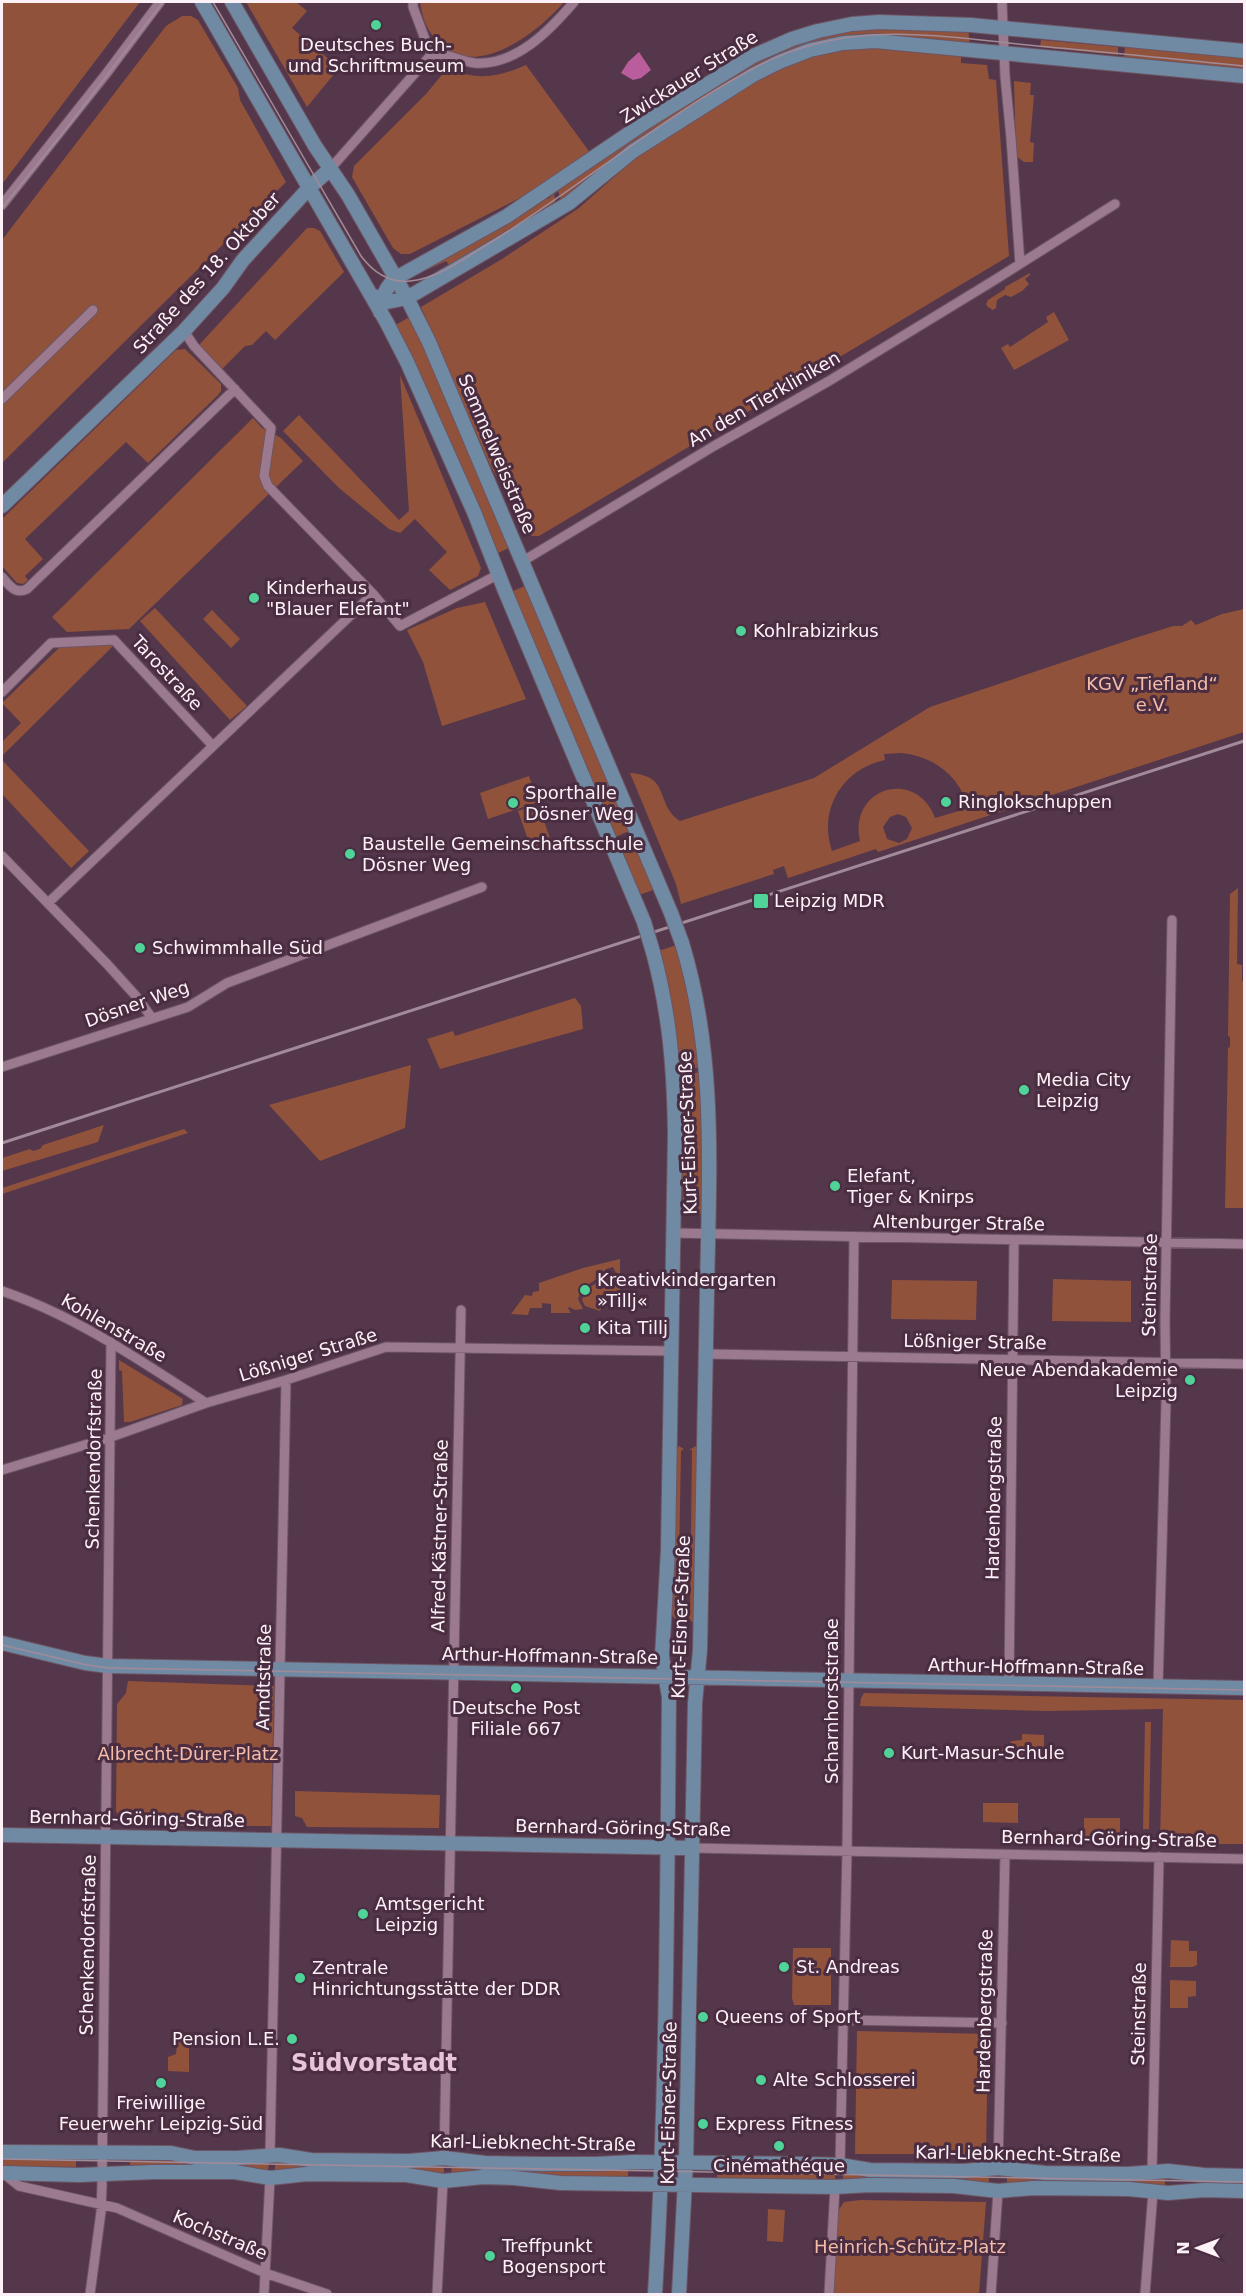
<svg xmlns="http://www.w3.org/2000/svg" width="1246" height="2296" viewBox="0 0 1246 2296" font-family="'DejaVu Sans',sans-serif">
  <rect width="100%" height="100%" fill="#55374b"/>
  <path fill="#91523b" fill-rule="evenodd" d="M2,2H140L2,184Z
    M246,2H296L307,11L292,28L339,68L307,107Z
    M420,2H564C538,33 472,84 435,39C426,28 422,16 420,2Z
    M182,16H191L198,20L238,88L240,100L286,182L2,463V240L166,26Z
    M856,28L960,29V32H962L963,29H968L970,45L807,47L569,199L566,196L561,200L557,188L630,138L745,65L786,45Z
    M1041,40L1118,47V55L1040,47Z
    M1125,44L1244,56V72L1124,60Z
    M863,45L961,56V63L987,65L989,79L996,80L1009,256L539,536H532L491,467L421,307L502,259L579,208L657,139L755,79L811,54Z
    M526,65L591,154L549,183L410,254H401L393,248L352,177L354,166L426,94L446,70C454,71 462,74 470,75C490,79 508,73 526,65Z
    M1014,81L1031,83L1030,95H1034L1030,142L1034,143L1033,162H1024L1016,156Z
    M554,194L556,204L451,268L446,261L416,275L546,196L548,199Z
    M307,228H314L320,231L344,272L275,340L266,331L252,345L245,346L222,369L199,345Z
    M1030,273V275L1025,279L1029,284L1022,291L1011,297L1005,295L997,300L996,308L993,310L988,307L986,304L988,300L1005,289V287Z
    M1054,312L1069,340L1014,370L1001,348L1008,344L1010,347L1048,322L1046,317Z
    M411,316L511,547L498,553L482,512L394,326Z
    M185,349L221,384V391L218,395L148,463L126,442L25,539L43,559L25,576L28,580L23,584L17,583L2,566V519L176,350Z
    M400,375L481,568L478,576L450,590L429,570L447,552L415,519L400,533L389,529L339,488L283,431L299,415L399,520L409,511Z
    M253,418L262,428L281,438L303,461L129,629L67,632L52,617Z
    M527,585L632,830L615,837L511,592Z
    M485,602L526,699L442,726L423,662L407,630L457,608Z
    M155,608L247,706L230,720L140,621Z
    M1244,609V732L878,852L876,849L788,878L784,866L773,870L774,874L681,904L676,884L630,773C672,776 654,803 680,821L814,778L930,707L1132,639L1173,626H1182L1191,620L1196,625L1222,614ZM901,753C934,756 959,776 969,808L935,818C916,767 848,788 860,841L832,851C818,810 842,769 885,760L884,754ZM898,814L906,817L912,828L907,839L899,843L887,839L883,827L890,817Z
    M212,610L240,639L231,648L203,619Z
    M110,643L113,646L2,756V742L21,723L2,703L60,647Z
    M2,760L89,851L71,868L2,794Z
    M529,776L538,802L488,819L480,793Z
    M538,804L552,844L532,851L518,811Z
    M634,834L656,889L639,895L617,841Z
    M1238,888L1237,964L1242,965V981H1244V1208H1225L1228,1048L1230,1047V1037L1228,1036L1230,894Z
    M677,945L685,971L702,1066L681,1072H679L658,951Z
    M575,998L581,1006L583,1029L440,1069L427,1039L453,1031L455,1036Z
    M411,1065L405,1128L320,1161L269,1105Z
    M702,1071L704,1214L683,1213L680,1078Z
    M104,1125L98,1142L2,1171V1158L30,1149L33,1151L40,1149L43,1145Z
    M184,1129L188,1133L2,1194V1188Z
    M620,1259V1301C610,1301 603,1301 600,1311L585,1306L582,1300L586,1290L605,1277L609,1280L614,1278L616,1273L613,1267L606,1269C598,1284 584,1280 578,1299L583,1309L575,1310L569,1307L568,1308L571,1313H551V1304L542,1303V1308H530L528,1315L511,1314L525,1295L532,1296L533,1292L539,1291V1283L583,1268Z
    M1053,1279L1131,1281V1322L1052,1321Z
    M892,1280L977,1281L976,1320L891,1319Z
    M119,1360L183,1399L182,1405L130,1422H124L122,1371L119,1370Z
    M679,1446L684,1449L681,1451L678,1615L681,1618L677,1621L672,1615L674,1452Z
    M696,1446L699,1447L694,1621L692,1622L688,1618L690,1615L692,1450H689Z
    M128,1681L274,1686L271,1826L124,1825L116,1811L117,1704L126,1693Z
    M864,1693L1244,1700V1844H1160L1163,1709L1048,1711L860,1706L861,1698Z
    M1145,1722H1151L1149,1829H1143Z
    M1022,1734L1044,1735V1758H1001L1002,1749L1012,1741L1022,1740Z
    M295,1791L440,1795L439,1828L307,1827L302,1818L295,1816Z
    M983,1803H1018V1823L983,1822Z
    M1084,1818H1120V1839H1084Z
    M1171,1940L1189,1941V1951H1197V1965L1192,1967H1170Z
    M793,1948H831V2005H794L792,1998Z
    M1170,1980L1196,1981V1996L1188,1997V2008H1170Z
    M857,2031L988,2034L986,2154H855Z
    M178,2038H189V2072L168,2071V2057L176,2054Z
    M2,2158L76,2159V2167L2,2166Z
    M130,2160L269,2163L268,2171L130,2169Z
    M275,2163L444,2166V2174L275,2172Z
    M452,2166L628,2168V2177L451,2174Z
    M717,2171L835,2173V2181L717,2179Z
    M989,2171V2188L843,2182V2173Z
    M1007,2171L1165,2178V2187L1007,2188Z
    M860,2200L986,2202L979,2294H827L835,2271L838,2211L844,2202Z
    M768,2209L785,2210L783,2242L767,2241Z"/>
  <path fill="#ba5d9d" d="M639,52L651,70L641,78L633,80L621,73L628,62Z"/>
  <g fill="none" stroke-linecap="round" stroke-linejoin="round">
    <g stroke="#6c5564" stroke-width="11">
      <path id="street" d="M413,2V7L431,55
        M1002,2L1005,76L1011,138L1020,264
        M431,55C447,52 459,61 475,63C516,66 550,30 574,2
        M330,169L431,55
        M2,205L106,74L160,2
        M184,331L194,346L271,428L264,476L268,486L373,594L400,626L499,574
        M2,399L93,310
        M523,561L714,446L829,381L993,281L1115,204
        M2,577C9,585 15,595 27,589L235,389
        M2,692L51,643L114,640L213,746
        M2,856L107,964L135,995L152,1018
        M48,903L373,594
        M2,1067L188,1007L227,983L482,887
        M673,1233L1244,1244
        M2,1291C76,1316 141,1361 206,1403
        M706,1354L1244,1364
        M2,1470L111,1437L206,1403L286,1380L386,1347L672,1351
        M1009,1684L1014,1241
        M1158,1687L1166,1402L1165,1320L1172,920
        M692,1848L1244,1859
        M844,2020L1002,2023
        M270,2155L286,1380
        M444,2158L461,1310
        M840,2165L847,1851L854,1237
        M998,2168L1005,1855
        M1152,2172L1159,1857
        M3,2173L19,2186L117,2208L265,2273L327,2294
        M90,2294L101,2212L102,2185L111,1342
        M264,2294L270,2178
        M437,2294L443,2181
        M829,2294L835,2187
        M991,2294L998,2191
        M1145,2294L1153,2192"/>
    </g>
    <g stroke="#6c5564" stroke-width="16">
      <path id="secondary" d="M202,2L387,323L407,362L474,512L505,591L644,922
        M232,2L315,146L348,195L407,298L429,342L671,913
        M374,296L387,302L407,298L569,203L633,151L753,75L779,62L810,50L843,43L875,41L1244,76
        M380,312C382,297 385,288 396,278L507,216L646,122L753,56L792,39L818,31L852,24L879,22L971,25L1244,51
        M2,506L184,331L223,288L243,260L309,188L330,169
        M653,952C670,1015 674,1070 675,1134L668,1550L662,1657L669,1697C667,1896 667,2096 655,2294
        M2,1643L85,1663L108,1666L1244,1688
        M2,1835L692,1848
        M2,2152L171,2153L195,2158H237L279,2155L311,2160L409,2161L444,2158L485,2163L542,2164H596L634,2162L807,2164L840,2165L870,2170L964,2171L998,2168L1045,2173L1128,2174L1168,2171L1204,2175L1244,2176
        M2,2173L79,2175L155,2172H235L270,2178L307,2174L407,2175L443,2181L483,2177L514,2178L561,2183L835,2187L870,2185L954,2186L998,2191L1034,2188L1129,2189L1168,2193L1204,2190L1244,2191
        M679,2294L686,2162L695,1703L700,1650C702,1531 705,1411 707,1291C709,1174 717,1057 682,943"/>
    </g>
    <use href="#street" stroke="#9b7a8f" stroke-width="9"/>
    <use href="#secondary" stroke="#718aa4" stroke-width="14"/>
    <path stroke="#a18b99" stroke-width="1.5" d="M213,2L361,256C373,272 389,283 410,281C438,279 464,258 488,244C579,188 660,118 754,68C848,17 936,36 1037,46C1106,52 1175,59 1244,66
      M2,208L69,125L163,2
      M2,1645L87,1665L109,1668L1244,1690
      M2,2159L1244,2182"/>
    <path stroke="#a18b99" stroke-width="3" d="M2,1143L1244,741"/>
    <g stroke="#6c5564" stroke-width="16" stroke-linecap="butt">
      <path id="secondary-bridge" d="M671,913L682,943
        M644,922L653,952"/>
    </g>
    <use href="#secondary-bridge" stroke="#718aa4" stroke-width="14"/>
  </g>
  <g fill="#50d398" stroke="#4a2d40" stroke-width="2">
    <circle cx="376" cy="25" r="6"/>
    <circle cx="254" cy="598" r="6"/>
    <circle cx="741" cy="631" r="6"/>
    <circle cx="946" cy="802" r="6"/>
    <circle cx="513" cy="803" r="6"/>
    <circle cx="350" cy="854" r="6"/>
    <rect x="753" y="893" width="16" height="16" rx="3"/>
    <circle cx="140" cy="948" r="6"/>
    <circle cx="1024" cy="1090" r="6"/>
    <circle cx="835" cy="1186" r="6"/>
    <circle cx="585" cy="1290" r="6"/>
    <circle cx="585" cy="1328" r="6"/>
    <circle cx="1190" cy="1380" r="6"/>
    <circle cx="516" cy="1688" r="6"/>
    <circle cx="889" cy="1753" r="6"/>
    <circle cx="363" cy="1914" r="6"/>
    <circle cx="784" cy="1967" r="6"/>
    <circle cx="300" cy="1978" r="6"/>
    <circle cx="703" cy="2017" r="6"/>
    <circle cx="292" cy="2039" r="6"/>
    <circle cx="761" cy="2080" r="6"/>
    <circle cx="161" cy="2083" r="6"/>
    <circle cx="703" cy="2124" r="6"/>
    <circle cx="779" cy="2146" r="6"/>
    <circle cx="490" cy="2256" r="6"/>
  </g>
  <g text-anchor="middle" stroke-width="6" stroke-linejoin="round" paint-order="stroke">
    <g font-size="18" fill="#fdf1f8" stroke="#4a2d40" text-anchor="start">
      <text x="376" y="51" text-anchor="middle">Deutsches Buch-<tspan x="376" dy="21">und Schriftmuseum</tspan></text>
      <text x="266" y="594">Kinderhaus<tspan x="266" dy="21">"Blauer Elefant"</tspan></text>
      <text x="753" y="637">Kohlrabizirkus</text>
      <text x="525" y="799">Sporthalle<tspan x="525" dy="21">Dösner Weg</tspan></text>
      <text x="958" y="808">Ringlokschuppen</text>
      <text x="362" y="850">Baustelle Gemeinschaftsschule<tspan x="362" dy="21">Dösner Weg</tspan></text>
      <text x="774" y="907">Leipzig MDR</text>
      <text x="152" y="954">Schwimmhalle Süd</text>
      <text x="1036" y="1086">Media City<tspan x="1036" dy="21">Leipzig</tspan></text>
      <text x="847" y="1182">Elefant,<tspan x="847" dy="21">Tiger &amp; Knirps</tspan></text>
      <text x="597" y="1286">Kreativkindergarten<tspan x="597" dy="21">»Tillj«</tspan></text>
      <text x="597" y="1334">Kita Tillj</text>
      <text x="1178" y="1376" text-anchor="end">Neue Abendakademie<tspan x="1178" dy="21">Leipzig</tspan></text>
      <text x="516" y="1714" text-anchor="middle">Deutsche Post<tspan x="516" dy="21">Filiale 667</tspan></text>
      <text x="901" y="1759">Kurt-Masur-Schule</text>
      <text x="375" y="1910">Amtsgericht<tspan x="375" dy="21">Leipzig</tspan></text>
      <text x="796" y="1973">St. Andreas</text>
      <text x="312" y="1974">Zentrale<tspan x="312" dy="21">Hinrichtungsstätte der DDR</tspan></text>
      <text x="715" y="2023">Queens of Sport</text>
      <text x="280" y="2045" text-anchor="end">Pension L.E.</text>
      <text x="773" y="2086">Alte Schlosserei</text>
      <text x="161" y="2109" text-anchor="middle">Freiwillige<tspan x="161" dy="21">Feuerwehr Leipzig-Süd</tspan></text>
      <text x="715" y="2130">Express Fitness</text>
      <text x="779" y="2172" text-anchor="middle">Cinémathéque</text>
      <text x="502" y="2252">Treffpunkt<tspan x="502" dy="21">Bogensport</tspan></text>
    </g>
    <g font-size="18" fill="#fdf1f8" stroke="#4a2d40">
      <text transform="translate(689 77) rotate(-32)" y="6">Zwickauer Straße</text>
      <text transform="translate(207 273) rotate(-48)" y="6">Straße des 18. Oktober</text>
      <text transform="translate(764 399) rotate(-30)" y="6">An den Tierkliniken</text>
      <text transform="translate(497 454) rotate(67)" y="6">Semmelweisstraße</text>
      <text transform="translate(167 673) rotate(47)" y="6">Tarostraße</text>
      <text transform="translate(137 1004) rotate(-19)" y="6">Dösner Weg</text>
      <text transform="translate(688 1133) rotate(-92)" y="6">Kurt-Eisner-Straße</text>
      <text transform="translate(959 1223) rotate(1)" y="6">Altenburger Straße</text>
      <text transform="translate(1150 1285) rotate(-89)" y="6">Steinstraße</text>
      <text transform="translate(114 1328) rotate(30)" y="6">Kohlenstraße</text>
      <text transform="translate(975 1342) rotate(1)" y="6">Lößniger Straße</text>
      <text transform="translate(308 1355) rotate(-17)" y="6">Lößniger Straße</text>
      <text transform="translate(94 1459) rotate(-89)" y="6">Schenkendorfstraße</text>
      <text transform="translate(994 1498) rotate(-89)" y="6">Hardenbergstraße</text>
      <text transform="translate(440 1536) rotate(-89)" y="6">Alfred-Kästner-Straße</text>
      <text transform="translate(681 1617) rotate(-88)" y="6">Kurt-Eisner-Straße</text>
      <text transform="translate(550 1656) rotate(1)" y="6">Arthur-Hoffmann-Straße</text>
      <text transform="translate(1036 1667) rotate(1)" y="6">Arthur-Hoffmann-Straße</text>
      <text transform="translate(264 1677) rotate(-89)" y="6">Arndtstraße</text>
      <text transform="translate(832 1701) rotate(-90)" y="6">Scharnhorststraße</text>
      <text transform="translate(137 1819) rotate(1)" y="6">Bernhard-Göring-Straße</text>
      <text transform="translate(623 1828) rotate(1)" y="6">Bernhard-Göring-Straße</text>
      <text transform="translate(1109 1839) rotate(1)" y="6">Bernhard-Göring-Straße</text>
      <text transform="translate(88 1945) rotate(-89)" y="6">Schenkendorfstraße</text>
      <text transform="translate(985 2011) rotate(-89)" y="6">Hardenbergstraße</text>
      <text transform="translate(1139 2014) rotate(-89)" y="6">Steinstraße</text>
      <text transform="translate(669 2103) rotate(-89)" y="6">Kurt-Eisner-Straße</text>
      <text transform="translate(533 2143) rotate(1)" y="6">Karl-Liebknecht-Straße</text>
      <text transform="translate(1018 2154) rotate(1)" y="6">Karl-Liebknecht-Straße</text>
      <text transform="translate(220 2235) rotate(23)" y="6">Kochstraße</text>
    </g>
    <g font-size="18" fill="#f4bdaa" stroke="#4a2d40">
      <text x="1152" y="690">KGV „Tiefland“<tspan x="1152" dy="21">e.V.</tspan></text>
      <text x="188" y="1760">Albrecht-Dürer-Platz</text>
      <text x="910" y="2253">Heinrich-Schütz-Platz</text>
    </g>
    <g font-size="24" font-weight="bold" fill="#e8c4da" stroke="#4a2d40">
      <text x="374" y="2071">Südvorstadt</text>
    </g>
  </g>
  <rect width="1246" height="2296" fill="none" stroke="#fdf1f8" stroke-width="6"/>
  <g transform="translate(1198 2248) rotate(270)" stroke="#4a2d40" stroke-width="4.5" paint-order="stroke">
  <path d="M0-4.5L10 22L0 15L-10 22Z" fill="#fdf1f8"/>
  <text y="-9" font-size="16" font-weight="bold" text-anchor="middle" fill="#fdf1f8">N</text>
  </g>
</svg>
